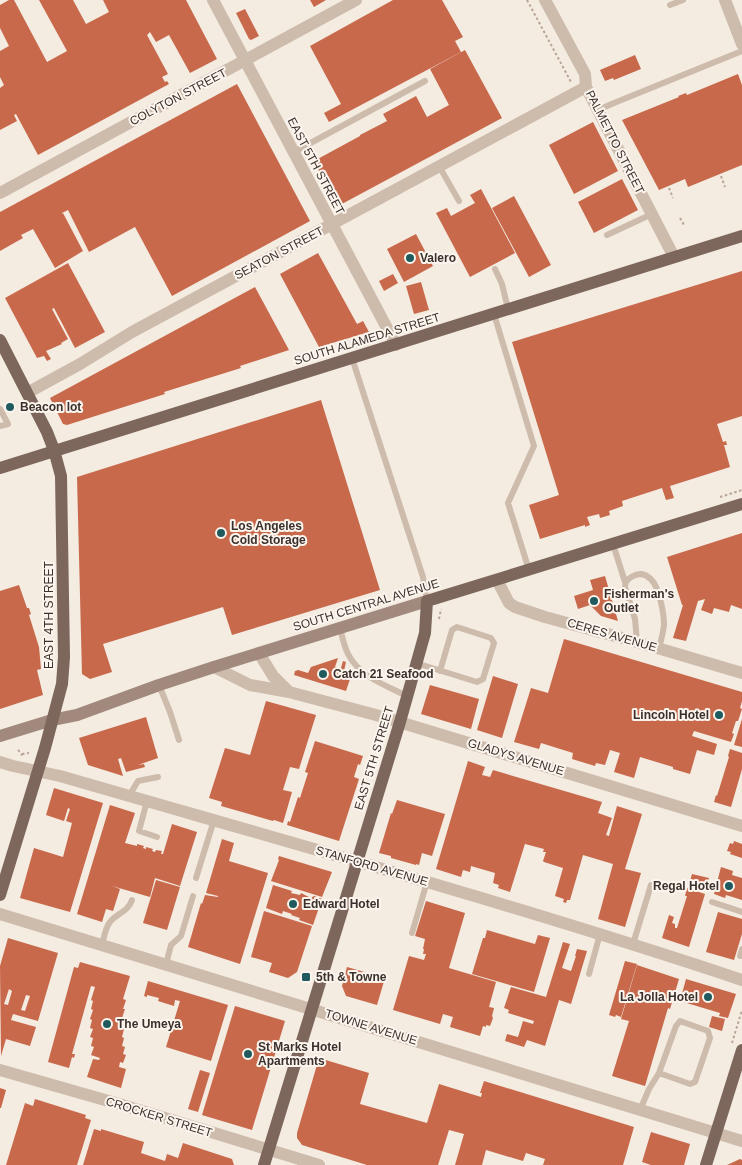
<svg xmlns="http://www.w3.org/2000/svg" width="742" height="1165" viewBox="0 0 742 1165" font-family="Helvetica,sans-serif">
  <rect width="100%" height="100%" fill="#f4ebe1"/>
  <path fill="#c8694b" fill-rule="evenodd" d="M9,0H14L47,62L67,51L39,0H73L86,24L109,12L103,0H186L217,59L190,73L169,35L156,42L150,32L147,35L168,74L162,77L165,82L167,81L169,84L38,155L16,114L14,115L17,121L0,130V88L4,85L0,77V51L9,46L0,28V5Z
    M310,0H326L314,7Z
    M393,0H442L463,37L455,41L461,52L329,122L324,113L341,104L310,46Z
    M245,9L259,36L251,40L249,39L236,13Z
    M465,50L502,118L340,205L336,204L314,161L360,136V135L387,121L383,114L416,96L427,117L449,105L430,69Z
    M635,55L641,69L614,80L613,78L605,81L600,70Z
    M738,74L742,85V165L688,187L685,179L659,190L622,120L679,97L678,96L686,93L687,95Z
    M237,84L310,221L172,296L135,227L89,252L68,210L62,213V214L63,213L83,251L55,268L33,229L21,235L23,238L0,251V212Z
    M593,122L618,171L574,194L549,145Z
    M622,179L638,210L594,233L578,202Z
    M481,189L515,253L470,277L436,213L447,208L451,216L475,203L470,195Z
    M514,196L551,265L529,277L492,208Z
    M416,234L433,266L404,282L387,249Z
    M318,253L357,324L363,321L369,332L319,347L280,274Z
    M68,263L105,332L75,348L54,308L52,309L68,339L61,343L62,344L46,351L51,359L47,361L44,356L37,358L5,298Z
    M742,271V416L717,424L723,442L726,441L727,445H724L730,467L670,486L674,498L666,500L662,488L622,501L623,506L609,511L610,515L600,518L599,514L587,517L590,525L585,527V525L540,539L529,505L559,495L512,342Z
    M393,274L398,283L384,291L379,281Z
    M421,282L429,310L414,314L406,286Z
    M255,287L289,350L240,366L241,368L164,392L165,394L67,425L63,424L50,398Z
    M321,400L380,590L232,635L223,607L103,644L112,672L90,679L82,674L77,477Z
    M742,533V609L731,605L729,612L714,608L712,614L701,610L705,599L698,601L686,641L673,638L683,605H682L667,557Z
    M605,576L618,621L601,616L590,605L578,609L574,596L593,590L590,580Z
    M19,585L27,608H29L31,614L29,615L39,647L41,669L37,670L43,695L0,709V591Z
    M564,639L742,692V701L740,708L742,709L738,721H736L732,733L734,734L731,742L694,731L692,736L717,744L714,755L697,750L690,774L673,769V767L640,757L634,778L614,772L620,753L610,750L605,765L596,763L595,766L572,759L573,753L541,743L539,749L514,742L531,688L548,693Z
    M338,658L335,667L341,668L343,661L346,662L344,671L352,673L346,691L294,675L295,671L298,670L308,673L311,667Z
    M493,676L518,684L502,738L477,730Z
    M430,685L479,699L471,729L421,714Z
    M266,701L316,715L299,769L290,767L283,790L292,792L283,823L274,820L273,821L221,806L222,802L209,798L225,748L250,755Z
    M146,717L158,758L138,765L144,764L145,767L126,772L121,758L118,759L123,776L88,765L79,738Z
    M742,719V747L734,745Z
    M315,741L363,756L360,765L358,764L354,777L359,779L339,841L287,825L288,821L290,822L298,797L300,798L308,773L305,772Z
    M730,749L742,753V769L731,807L714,802L716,795L717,796L729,757L728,756Z
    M468,761L485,767L482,775L490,777L493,770L602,802L598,813L612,818L606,835L609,836L617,806L642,814L625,869L641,873L625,927L598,919L613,864L583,855L570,900H567L566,903L563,902L564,899L555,896L563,868L544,862L543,861L546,852H543L544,849L525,844L528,834L510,892L498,888L499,885L493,883L495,873L471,866L470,872L463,870L461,877L436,869Z
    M54,788L103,803L70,912L20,898L34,848L63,857L72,823L66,821L70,809L68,808L64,821L46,815Z
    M397,800L445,814L432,856L422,853L419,865L416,864V865L391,858V856L379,853L391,813L392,814Z
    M110,805L135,813L125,843L137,846V844L144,846L143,848L146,849V847L153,849L152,851L155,852L156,850L162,851L161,854H163L172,824L197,832L180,886L155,878L150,897L112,886L120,889L113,911L106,909L102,922L77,914Z
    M222,839L234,843L229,861L268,873L240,964L188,947L201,903L202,904L205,895L218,897V896L206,893Z
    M734,841L742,844V858L730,854L731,852L727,851L730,843L733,844Z
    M279,856L332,872L322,897L271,881L279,860L278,859Z
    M721,867L733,871L732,875L742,878V900L726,895L725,898L714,894Z
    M692,874L709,878L706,890L689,885Z
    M156,880L180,887L167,930L143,923Z
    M273,885L292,891L291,893L300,895L301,893L311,898L314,896L322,899L313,925L299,920L300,918L291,915L292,914L283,911L282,914L266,908Z
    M687,888L705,894L689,947L662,938L669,915L674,917L672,923L675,924V928H677L687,896H685Z
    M426,901L465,913L449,968L496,982L489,1007L494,1008L492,1016L493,1018L490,1026L486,1025V1027L483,1026L480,1036L450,1027L453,1017L443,1014L440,1024L393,1010L409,956L424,960L426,954H423L424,949H423L425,939L415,936Z
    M264,911L312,926L297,972L288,978L269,972L272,963L251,957Z
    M718,912L742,919V934L734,960L706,952Z
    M487,930L535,944L538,935L550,938L534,992L472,974L483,938H485Z
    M8,938L58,953L38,1021L13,1014L11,1020L36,1027L30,1046L6,1039L1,1056L0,966ZM9,989L12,991L8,1005L4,1004ZM26,995L30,996L25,1011L21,1010Z
    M563,942L570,944L562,968L571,971L576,956H575L577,949L587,951L571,1004L559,1000L545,1046L527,1040L524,1047L505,1041L507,1034L518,1037L523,1021L533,1024L534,1021L508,1013L509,1010L504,1008L511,987L546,997Z
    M625,961L637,964L621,1017L616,1015L615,1017L609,1015Z
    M80,962L130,976L123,999L126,1000L123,1009H125L122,1018L125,1019L122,1028L124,1029L122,1037L124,1038L122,1046L125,1047L123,1054L126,1055L123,1063L120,1062L119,1067L126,1069L121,1088L87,1077L93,1059L99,1060L100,1058L91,1055L94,1047L91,1046L93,1038L90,1037L93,1029L90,1028L92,1020L90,1019L93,1010L91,1009L93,1001L91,1000L95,987L91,986L72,1054H75L74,1058L72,1057L69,1068L48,1062L74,967L78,968Z
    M637,965L679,979L670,1009L668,1008L645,1086L612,1076L629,1021L621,1019Z
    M347,967L385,978L377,1005L346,996L342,986Z
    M686,979L736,994L728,1018L719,1016L720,1013L680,1001Z
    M148,981L228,1005L211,1061L166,1047L180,1001L175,1000L174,1006L158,1001L159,998L147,995V997L144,996Z
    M235,1006L285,1021L252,1130L202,1115Z
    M712,1016L725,1019L722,1031L709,1027Z
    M319,1058L369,1073L360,1104L427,1123L439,1084L481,1097L482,1093H480L484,1081L634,1127L623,1165H543L545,1159L526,1153L523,1161L486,1150L482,1165H455L464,1134L449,1130L438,1165H367L302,1145L297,1138V1133Z
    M200,1070L210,1073L198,1112L188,1109Z
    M0,1088L6,1090L1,1108H0Z
    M35,1099L86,1115L85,1118L91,1120L77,1165H6L25,1103L33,1106Z
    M94,1129L101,1131V1129L144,1142L141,1153L165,1161L167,1154L178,1158L183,1143L232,1159L234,1165H83Z
    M651,1132L690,1144L684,1165H651L642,1162Z
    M740,1159L742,1160V1165H727Z"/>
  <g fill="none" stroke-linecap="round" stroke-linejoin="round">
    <path stroke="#b9a596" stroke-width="2" stroke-dasharray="2.5 2.5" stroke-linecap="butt" d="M527,0L571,82
      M721,176L725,187
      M669,188L673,198
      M680,218L684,225
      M720,497L742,490
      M439,619L441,609
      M18,750L22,754L21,756
      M22,754L29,753
      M732,1043L742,1010"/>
    <path stroke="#cdbbac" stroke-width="6" d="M670,5L683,0
      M598,110L614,103L742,51
      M294,152L425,81
      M439,166L459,201
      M607,235L652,214
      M495,269L502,284L508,309
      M494,314L534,446L508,503L529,570
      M352,358L423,577L427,601
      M0,409L8,424L0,426
      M613,544L625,582
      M340,628C342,636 344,646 348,654C360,677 385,685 407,696
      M637,642L635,619L625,587C625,578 637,572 645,575C649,577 652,580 654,583C660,594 664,613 664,625C663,633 661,641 659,648
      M416,663L477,682L483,679L494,643L491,638L457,627L452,630L440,671
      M159,685L170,712L179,740
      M129,796L138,781L158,777
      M147,801L139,831L157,837
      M196,878L214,820
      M712,902L742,912
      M412,933L427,882
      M633,944L651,885
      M102,945C104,938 105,928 110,922C117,913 128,912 132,900
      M740,956L742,949
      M166,964L171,945L181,936L193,896
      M589,974L600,934
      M640,1110L649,1089L659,1073L690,1084L695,1082L710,1038L708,1031L680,1021L676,1026L659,1073"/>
    <path stroke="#cdbbac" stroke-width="12" d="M213,0L396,345
      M545,0L585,74L586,87L674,257
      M725,0L742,44
      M0,193L356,0
      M27,393L80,364L132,332L586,87
      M497,580L509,603L515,607L545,617L637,642L742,673
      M259,653L273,676L289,692
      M214,667L250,685L289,692L376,715L742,826
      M0,762L13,766L60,776C288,842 517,905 742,980
      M0,914L742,1141
      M0,1070L119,1104L319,1165"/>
    <path stroke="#a18a7d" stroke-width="12" d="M0,736L52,720L77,715L159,685L214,667L427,601"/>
    <path stroke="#7d675c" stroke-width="12" d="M0,340L47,432L54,450L61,476L64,657L62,684L45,748L0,895
      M0,468L742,236
      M264,1165L400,722L425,633L427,601L742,504
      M706,1165L742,1050"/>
  </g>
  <g fill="#1f5a5e" stroke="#fbf5ee" stroke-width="2">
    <circle cx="410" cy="258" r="5"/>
    <circle cx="10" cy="407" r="5"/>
    <circle cx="221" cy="533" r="5"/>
    <circle cx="594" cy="601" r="5"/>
    <circle cx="323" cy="674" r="5"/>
    <circle cx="719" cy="715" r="5"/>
    <circle cx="729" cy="886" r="5"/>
    <circle cx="293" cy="904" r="5"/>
    <rect x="301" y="972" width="10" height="10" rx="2.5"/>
    <circle cx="708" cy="997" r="5"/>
    <circle cx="107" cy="1024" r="5"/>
    <circle cx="248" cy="1054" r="5"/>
  </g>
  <g text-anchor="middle" stroke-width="4" stroke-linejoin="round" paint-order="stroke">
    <g font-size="12" fill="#3b302b" stroke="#fbf5ee">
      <text transform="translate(178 97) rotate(-28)" y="4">COLYTON STREET</text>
      <text transform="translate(615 142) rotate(63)" y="4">PALMETTO STREET</text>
      <text transform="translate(316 166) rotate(62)" y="4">EAST 5TH STREET</text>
      <text transform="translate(279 253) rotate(-28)" y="4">SEATON STREET</text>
      <text transform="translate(367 339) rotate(-17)" y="4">SOUTH ALAMEDA STREET</text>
      <text transform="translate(366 605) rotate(-17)" y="4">SOUTH CENTRAL AVENUE</text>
      <text transform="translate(49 615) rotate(-90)" y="4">EAST 4TH STREET</text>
      <text transform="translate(612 635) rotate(16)" y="4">CERES AVENUE</text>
      <text transform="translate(516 757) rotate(17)" y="4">GLADYS AVENUE</text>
      <text transform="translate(374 758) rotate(-73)" y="4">EAST 5TH STREET</text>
      <text transform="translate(372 866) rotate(16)" y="4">STANFORD AVENUE</text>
      <text transform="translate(371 1027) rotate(17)" y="4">TOWNE AVENUE</text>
      <text transform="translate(159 1117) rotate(17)" y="4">CROCKER STREET</text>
    </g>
    <g font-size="12" font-weight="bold" fill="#3b302b" stroke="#fbf5ee" text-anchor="start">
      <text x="420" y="262">Valero</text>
      <text x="20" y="411">Beacon lot</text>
      <text x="231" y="530">Los Angeles<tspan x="231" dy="14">Cold Storage</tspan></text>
      <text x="604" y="598">Fisherman's<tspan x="604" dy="14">Outlet</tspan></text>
      <text x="333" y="678">Catch 21 Seafood</text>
      <text x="709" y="719" text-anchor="end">Lincoln Hotel</text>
      <text x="719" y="890" text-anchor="end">Regal Hotel</text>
      <text x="303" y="908">Edward Hotel</text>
      <text x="316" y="981">5th &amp; Towne</text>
      <text x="698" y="1001" text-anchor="end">La Jolla Hotel</text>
      <text x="117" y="1028">The Umeya</text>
      <text x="258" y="1051">St Marks Hotel<tspan x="258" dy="14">Apartments</tspan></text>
    </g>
  </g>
</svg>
